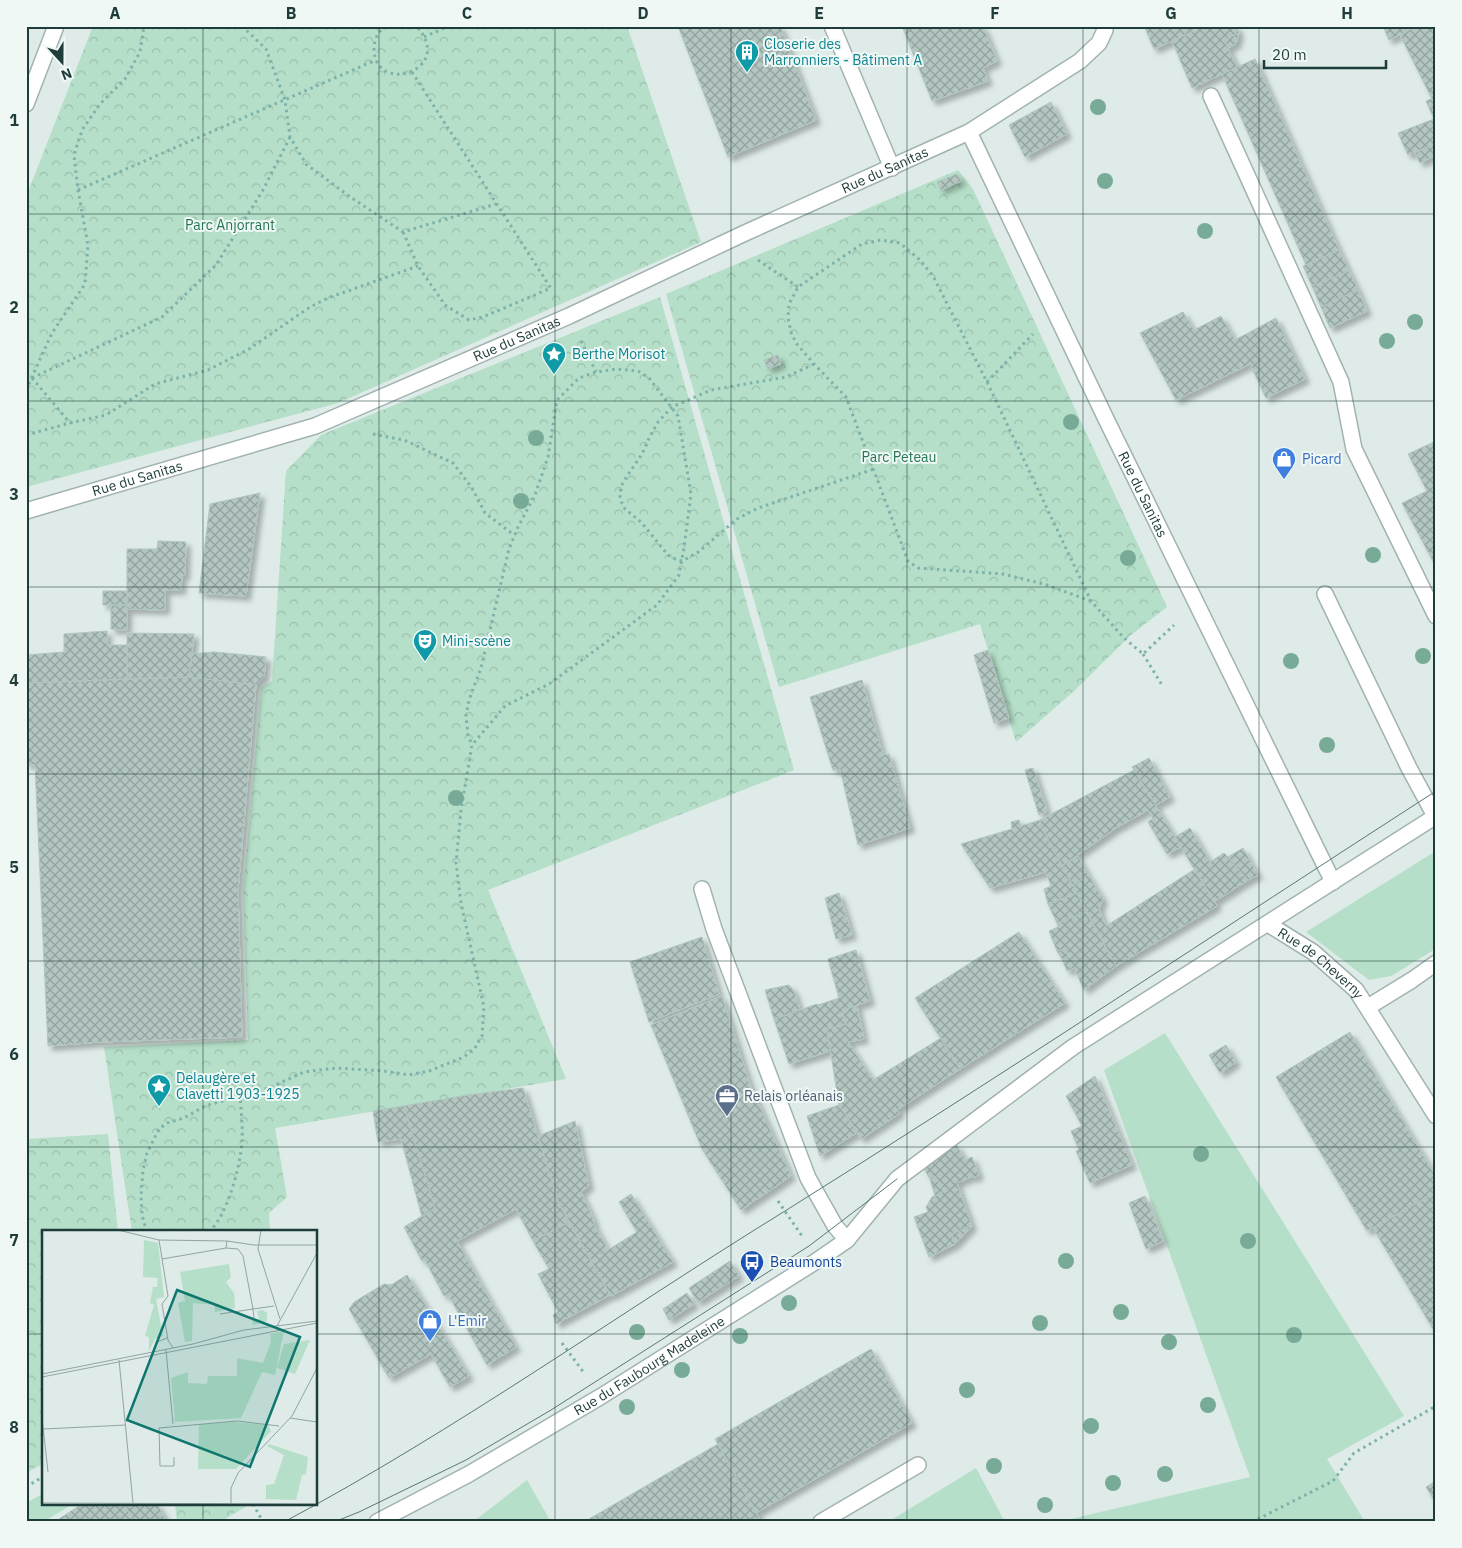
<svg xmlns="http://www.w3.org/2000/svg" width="1462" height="1548" viewBox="0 0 1462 1548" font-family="'IBM Plex Sans',sans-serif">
  <defs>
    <pattern id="forest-crowns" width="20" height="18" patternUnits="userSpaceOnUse" patternTransform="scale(1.25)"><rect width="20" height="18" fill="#b5dfc8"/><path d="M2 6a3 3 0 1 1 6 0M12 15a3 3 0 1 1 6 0" fill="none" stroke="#9bc0ad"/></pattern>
    <pattern id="building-cross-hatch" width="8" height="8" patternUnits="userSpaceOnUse" patternTransform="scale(1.25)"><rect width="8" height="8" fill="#b4c6c2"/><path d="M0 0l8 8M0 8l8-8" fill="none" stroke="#92a29f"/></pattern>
    <filter id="shadow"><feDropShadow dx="4.5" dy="4.5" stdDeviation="2.5" flood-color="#0004"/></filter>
  </defs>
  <rect width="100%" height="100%" fill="#deebe8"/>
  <path fill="#b5dfc8" d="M1436,851V945L1432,951L1391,976L1369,980L1306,932Z
    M1165,1033L1404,1416L1327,1459L1365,1522H1058L1250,1477L1104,1070Z
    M976,1468L1005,1522H888Z
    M527,1480L551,1522H473Z
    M44,1493V1504H73L43,1522H26V1503Z"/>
  <path fill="url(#forest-crowns)" d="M93,26H627L701,242L338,403L26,487V197Z
    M958,170L973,189L1167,607L1131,635L1074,691L1016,742L980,624L779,687L666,294Z
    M660,297L794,770L488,890L566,1079L275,1128L287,1197L269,1213L270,1232H132L104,1047L248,1040L243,892L261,688L272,681L286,471L321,435Z
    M108,1134L118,1232H44V1463L26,1473V1139Z
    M175,1504H250L220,1522H177Z"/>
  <path fill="url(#building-cross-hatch)" stroke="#b0c5c1" filter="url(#shadow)" d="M678,26H780L816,120L728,157Z
    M902,26H983L997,61L983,68L988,81L932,101Z
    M1149,26H1192L1194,31L1154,49L1145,28Z
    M1205,26H1236L1239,33L1224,40L1237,67L1192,88L1172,41Z
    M1383,26H1417L1389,40Z
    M1417,26H1436V97L1432,99L1400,35Z
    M1239,33L1236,44L1228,48L1224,40Z
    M1255,59L1339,250L1306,265L1222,74Z
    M1436,97V143L1408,155L1398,133L1434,119L1426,101Z
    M1051,102L1067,134L1025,157L1009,125Z
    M1436,143V155L1420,163L1415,153Z
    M957,174L961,181L941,190L937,182Z
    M1339,250L1349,271L1312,286L1303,266Z
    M1349,271L1358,290L1321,307L1312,286Z
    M1358,290L1367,311L1330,328L1321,307Z
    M1183,312L1194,330L1221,316L1235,340L1276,318L1305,379L1266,398L1250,364L1176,400L1140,333Z
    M778,355L781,364L768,369L764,360Z
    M1436,441V567L1402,503L1427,491L1408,454Z
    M260,493L246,596L199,593L210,504Z
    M158,541L186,542L185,575H182L181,590H165V610L127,609V549H157Z
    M103,591H127V605H103Z
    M111,605H127V630L111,629Z
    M107,631V645H127V679L26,683V655L64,652V634Z
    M127,633L194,634L189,677L127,679Z
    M988,650L1009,718L994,723L974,655Z
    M214,652L266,657L264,677L256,685L189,677L192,654Z
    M189,677L256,685L238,890L242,1037L99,1042L48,1046L35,765L26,764V683Z
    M862,680L883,755L889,754L910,828L858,845L840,769L833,770L810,697Z
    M1149,758L1170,797L1156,805L1132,767Z
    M1033,768L1047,811L1039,815L1025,770Z
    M1134,770L1181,847L1167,854L1148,822L1153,818L1148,810L1116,828L1062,866L1041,826L1040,820Z
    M1019,820L1021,826L1040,820L1041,826L1077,893L1048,904L1044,889L1051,886L1046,872L990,888L961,844L1012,829L1011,822Z
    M1190,828L1210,862L1224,853L1248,880L1214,902L1175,837Z
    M1243,848L1258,875L1248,880L1228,857Z
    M1078,856L1086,871L1080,875L1083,878L1073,886L1062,866Z
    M1195,869L1217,906L1116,966L1073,886L1083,878L1080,875L1086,871L1103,899L1099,909L1106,926Z
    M839,893L846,915L831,920L825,898Z
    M1077,893L1086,912L1057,923L1048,904Z
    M1086,912L1116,966L1084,990L1074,968L1067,971L1062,959L1068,958L1066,949L1057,951L1049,931L1058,927L1057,923Z
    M846,915L852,935L836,939L831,920Z
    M1019,932L1065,1003L960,1069L915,998Z
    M702,937L719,994L649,1022L630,962Z
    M1066,949L1068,958L1062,959L1057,951Z
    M856,950L870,1001L842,1010L846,1024L827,1029L830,1051L789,1064L774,1019L817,1004L818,1005L839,998L828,959Z
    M789,985L794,991L800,1010L774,1019L765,990Z
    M722,996L750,1085L791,1176L741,1210L702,1149L651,1025Z
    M857,1006L864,1039L848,1042L873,1080L941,1038L960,1069L897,1110L900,1113L861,1139L839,1105L827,1029L846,1024L842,1010Z
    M1350,1032L1436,1177V1192L1367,1231L1276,1077Z
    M1226,1045L1236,1062L1220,1073L1209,1055Z
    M1095,1076L1132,1165L1090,1183L1076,1151L1079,1150L1071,1131L1082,1126L1066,1096Z
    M523,1088L558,1201L569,1222L533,1241L516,1209L457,1241L516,1347L487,1365L448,1294L444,1296L425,1260L422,1261L404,1227L435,1208L404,1106L468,1095Z
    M839,1105L858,1132L820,1156L807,1116Z
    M404,1106L435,1208L422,1217L401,1139L378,1142L373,1111Z
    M575,1121L589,1186L581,1192L594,1220V1224L608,1250L637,1232L619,1202L631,1194L673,1262L611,1296L558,1201L538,1136Z
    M956,1144L965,1160L972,1157L979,1175L974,1178L973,1176L957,1183L972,1226L951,1234L955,1244L929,1257L914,1217L928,1212L926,1207L932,1197L944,1191L935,1176L930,1179L922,1165Z
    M935,1176L944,1191L935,1196L930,1179Z
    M1436,1192V1334L1373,1228Z
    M1145,1196L1163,1241L1146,1249L1129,1203Z
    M569,1222L610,1295L556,1324L553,1315L558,1312L538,1274L549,1269L533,1241Z
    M972,1226L955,1244L951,1234Z
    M730,1261L739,1276L698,1302L689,1288Z
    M407,1275L469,1376L450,1387L431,1354L389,1378L349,1309L354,1302L384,1284L391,1285Z
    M687,1293L694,1304L669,1320L663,1309Z
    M871,1349L912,1423L756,1513L715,1439Z
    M718,1444L759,1518L754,1522H584Z
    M1436,1481V1503L1426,1487Z
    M82,1504H130L126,1507L133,1522H61L59,1519Z
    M130,1504H157L167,1522H133L126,1507Z"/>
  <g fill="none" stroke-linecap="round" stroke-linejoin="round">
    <g stroke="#a1b3b0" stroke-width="18">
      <g id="minor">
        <path d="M832,26L892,168"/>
        <path d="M1211,96L1341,382L1354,449L1436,616"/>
        <path d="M26,104L56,26"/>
        <path id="s1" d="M969,132L1106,419L1333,882"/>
        <path id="s2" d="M26,511L315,426L569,316L745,233L969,132L1080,61L1099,43L1105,30L1104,26"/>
        <path d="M1325,594L1409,768L1435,816"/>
        <path d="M702,889L714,929L808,1178L835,1226L847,1240"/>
        <path id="s3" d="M1268,924L1313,952L1356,990L1436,1116"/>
        <path d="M1368,1007L1412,980L1436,963"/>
        <path id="s4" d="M377,1522L469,1474L600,1397L818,1260L847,1240L897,1179L1073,1047L1436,816"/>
        <path d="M821,1522L918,1465"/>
      </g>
    </g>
    <path stroke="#7cb2ab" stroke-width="3" stroke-dasharray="2.5 4" stroke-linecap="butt" d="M242,26L266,49L285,100L290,137L306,164L346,194L403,232L496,204
      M386,26C378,31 374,40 374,49C375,97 457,69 416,26
      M424,37L449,26
      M412,72L552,290
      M78,190L376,60
      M403,232L418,266L445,305L469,320L483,317L551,288
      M758,260L798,287
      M581,341L596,372
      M814,364L786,377L711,390L672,407L658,422L650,436L642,454L623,482L620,492V499L625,509L641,522L668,555L677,560L682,561L697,553L737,519L758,508L874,469
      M32,378L162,317L216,265L263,190L290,137
      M32,378L70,423
      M987,382L1033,334
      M26,390L52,333L85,284L88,245L78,190L74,155L82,130L100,104L125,79L140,52L144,26
      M373,434L404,440L453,463L472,488L485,513L514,535
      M26,435L70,423L106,415L155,384L208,370L249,349L310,307L328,298L418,266
      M1091,601L1044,584L1003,574L918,568L908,561L846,397L814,364L796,343L791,332L788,318L789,304L798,287L862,244L881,240L900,243L920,260L933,276L987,382L1091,601L1123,637L1143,654L1174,625
      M1143,654L1162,685
      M778,1201L802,1236
      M147,1232L142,1215L141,1196L143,1170L147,1153L159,1129L167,1123L184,1118L205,1106L269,1088L304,1072L336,1068L384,1071L409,1075L429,1071L464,1057L475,1048L482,1036L484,1007L461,903L456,863L461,810L472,745L505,706L549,684L657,605L679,575L684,548L691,494L678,416L649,378L638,371L617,369L596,372L579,378L557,400L548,457L535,495L518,527L509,549L481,668L469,700L466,716L468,735L472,745
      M209,1232C228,1214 240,1167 242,1142C243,1127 241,1111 240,1095
      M562,1343L584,1373
      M26,1487L44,1476
      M253,1504L262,1520
      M1252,1522L1333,1481L1354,1453L1436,1406"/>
    <use href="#minor" stroke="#fff" stroke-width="15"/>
    <path stroke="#587876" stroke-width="1" d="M284,1522C458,1429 618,1314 785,1211C1004,1074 1219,931 1436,791
      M334,1522L359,1512L466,1460L551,1410L809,1246L897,1179"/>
  </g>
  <g fill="#78ab97">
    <circle cx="1098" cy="107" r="8"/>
    <circle cx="1105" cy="181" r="8"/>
    <circle cx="1205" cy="231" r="8"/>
    <circle cx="1415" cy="322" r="8"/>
    <circle cx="1387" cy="341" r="8"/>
    <circle cx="1071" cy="422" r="8"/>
    <circle cx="536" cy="438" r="8"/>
    <circle cx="521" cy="501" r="8"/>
    <circle cx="1373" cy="555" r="8"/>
    <circle cx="1128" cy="558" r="8"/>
    <circle cx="1423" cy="656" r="8"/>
    <circle cx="1291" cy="661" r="8"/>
    <circle cx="1327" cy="745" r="8"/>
    <circle cx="456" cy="798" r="8"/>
    <circle cx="1201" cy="1154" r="8"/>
    <circle cx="1248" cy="1241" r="8"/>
    <circle cx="1066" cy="1261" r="8"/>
    <circle cx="789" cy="1303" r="8"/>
    <circle cx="1121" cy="1312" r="8"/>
    <circle cx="1040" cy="1323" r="8"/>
    <circle cx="637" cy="1332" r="8"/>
    <circle cx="1294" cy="1335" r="8"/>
    <circle cx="740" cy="1336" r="8"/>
    <circle cx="1169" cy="1342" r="8"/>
    <circle cx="682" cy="1370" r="8"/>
    <circle cx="967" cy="1390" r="8"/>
    <circle cx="1208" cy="1405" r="8"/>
    <circle cx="627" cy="1407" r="8"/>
    <circle cx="1091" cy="1426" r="8"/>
    <circle cx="994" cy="1466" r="8"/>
    <circle cx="1165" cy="1474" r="8"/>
    <circle cx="1113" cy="1483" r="8"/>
    <circle cx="1045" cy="1505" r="8"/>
  </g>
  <path fill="none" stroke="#1e3c3a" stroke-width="1" stroke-opacity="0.55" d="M203,26V1232M379,26V1522M555,26V1522M731,26V1522M907,26V1522M1083,26V1522M1259,26V1522M26,214H1436M26,401H1436M26,587H1436M26,774H1436M26,961H1436M26,1147H1436M26,1334H44M316,1334H1436M203,1504V1522"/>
  <defs>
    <g id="building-pin" transform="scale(1.25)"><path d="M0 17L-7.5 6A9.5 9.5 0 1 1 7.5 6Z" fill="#0f9aa8" stroke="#eff8f5"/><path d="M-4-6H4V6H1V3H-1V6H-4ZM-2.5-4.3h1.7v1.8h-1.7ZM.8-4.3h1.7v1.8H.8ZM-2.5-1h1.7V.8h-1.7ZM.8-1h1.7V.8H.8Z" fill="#fff"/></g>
    <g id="sight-pin" transform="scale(1.25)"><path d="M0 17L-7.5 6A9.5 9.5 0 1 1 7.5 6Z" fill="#0f9aa8" stroke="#eff8f5"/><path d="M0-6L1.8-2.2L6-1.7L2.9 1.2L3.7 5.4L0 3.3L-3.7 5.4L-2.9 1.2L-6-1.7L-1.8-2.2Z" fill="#fff"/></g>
    <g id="shop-pin" transform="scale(1.25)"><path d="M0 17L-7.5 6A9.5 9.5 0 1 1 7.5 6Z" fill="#3f7fe0" stroke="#eff8f5"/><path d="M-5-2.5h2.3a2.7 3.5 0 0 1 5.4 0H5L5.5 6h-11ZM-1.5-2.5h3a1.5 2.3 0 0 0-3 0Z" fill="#fff"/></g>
    <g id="theatre-pin" transform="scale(1.25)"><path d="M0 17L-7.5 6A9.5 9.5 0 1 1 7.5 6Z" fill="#0f9aa8" stroke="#eff8f5"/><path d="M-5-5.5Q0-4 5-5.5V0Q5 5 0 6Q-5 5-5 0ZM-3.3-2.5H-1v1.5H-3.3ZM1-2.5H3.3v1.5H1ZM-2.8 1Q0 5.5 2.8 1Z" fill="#fff"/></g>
    <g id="office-pin" transform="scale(1.25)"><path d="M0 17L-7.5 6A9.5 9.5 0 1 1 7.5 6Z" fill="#5c6f8a" stroke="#eff8f5"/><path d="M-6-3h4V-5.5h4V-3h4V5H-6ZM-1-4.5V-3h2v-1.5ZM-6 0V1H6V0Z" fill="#fff"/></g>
    <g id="bus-pin" transform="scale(1.25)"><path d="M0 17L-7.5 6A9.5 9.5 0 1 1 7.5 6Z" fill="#1a4fb4" stroke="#eff8f5"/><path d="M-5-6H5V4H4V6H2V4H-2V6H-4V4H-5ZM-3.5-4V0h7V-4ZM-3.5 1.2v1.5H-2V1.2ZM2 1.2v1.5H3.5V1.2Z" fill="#fff"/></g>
  </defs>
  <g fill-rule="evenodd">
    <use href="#building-pin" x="747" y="52"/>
    <use href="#sight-pin" x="554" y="354"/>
    <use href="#shop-pin" x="1284" y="459"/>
    <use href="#theatre-pin" x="425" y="641"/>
    <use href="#sight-pin" x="159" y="1086"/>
    <use href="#office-pin" x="727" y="1096"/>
    <use href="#bus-pin" x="752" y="1262"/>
    <use href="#shop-pin" x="430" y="1321"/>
  </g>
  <g text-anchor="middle" stroke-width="4" stroke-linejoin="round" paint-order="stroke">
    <g font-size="14" fill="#0d838f" stroke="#eff8f5" text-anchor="start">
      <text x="764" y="49">Closerie des<tspan x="764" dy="16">Marronniers - Bâtiment A</tspan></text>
      <text x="572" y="359">Berthe Morisot</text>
      <text x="442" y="646">Mini-scène</text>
      <text x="176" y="1083">Delaugère et<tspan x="176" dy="16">Clavetti 1903-1925</tspan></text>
    </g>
    <g font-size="14" fill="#1e3c3a" stroke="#eff8f5">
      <text dy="5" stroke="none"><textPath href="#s2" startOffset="926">Rue du Sanitas</textPath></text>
      <text dy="5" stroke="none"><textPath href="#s2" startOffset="521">Rue du Sanitas</textPath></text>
      <text dy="5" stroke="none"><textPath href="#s2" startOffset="116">Rue du Sanitas</textPath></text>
      <text dy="5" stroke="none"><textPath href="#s1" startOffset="402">Rue du Sanitas</textPath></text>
      <text dy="5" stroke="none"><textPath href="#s3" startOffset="66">Rue de Cheverny</textPath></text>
      <text dy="5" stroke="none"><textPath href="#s4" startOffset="314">Rue du Faubourg Madeleine</textPath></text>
    </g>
    <g font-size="14" fill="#257654" stroke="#eff8f5">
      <text x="230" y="230">Parc Anjorrant</text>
      <text x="899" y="462">Parc Peteau</text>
    </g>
    <g font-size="14" fill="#366cbe" stroke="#eff8f5" text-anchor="start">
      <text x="1302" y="464">Picard</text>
      <text x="448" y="1326">L'Emir</text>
    </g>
    <g font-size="14" fill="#4e5e75" stroke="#eff8f5" text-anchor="start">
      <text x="744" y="1101">Relais orléanais</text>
    </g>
    <g font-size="14" fill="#164399" stroke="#eff8f5" text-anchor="start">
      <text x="770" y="1267">Beaumonts</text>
    </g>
  </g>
  <g transform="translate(42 1230)">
    <rect width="275" height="275" fill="#deebe8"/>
    <path d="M102,10L116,13L122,67L114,69L121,106L113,109L107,121V107L103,106L112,75L108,73L111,57H115L116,48L101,47ZM187,34L189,47L184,52L192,63L193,78L173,82L172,75L151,73L150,111L143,112L136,73L143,71L138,42ZM221,80L225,83V91L211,95L210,90L217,89L215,81Z" fill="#b5dfc8"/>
    <path d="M242,101L233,145L220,142L199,188L133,192L129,148L146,142V153L165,154L166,146H195V128L221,133L229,112L228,104ZM268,110L253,144L235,138L242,114ZM192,192L226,195L229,201L194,239H156L157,194ZM227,214L266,227L264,244L260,245L254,270L224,269V255L232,254L242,225L225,216Z" fill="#b5dfc8"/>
    <path fill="none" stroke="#91a5a2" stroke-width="1" d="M76,0L117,10L185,11L212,15H275M219,0L216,19L238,89M117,10L126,66L120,74L126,110L131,118M184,18L196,19L201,26L211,79L232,76M120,29L184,18L185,11M178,84L211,79L212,88M235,96L275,23M124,120L131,194M111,122L115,112L125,108M77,130L91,273M0,144L151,114L202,100L275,91M0,147L275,93M0,188L6,242M248,188L275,192M2,199L84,195M132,227V236H118L117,198L195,191L237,196M0,273L275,274M189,274V258L196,243L250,186L275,138"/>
    <path fill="#0f766e" fill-opacity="0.15" stroke="#0f766e" stroke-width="2.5" d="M135,60L258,107L208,237L85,190Z"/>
    <rect width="275" height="275" fill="none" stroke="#1e3c3a" stroke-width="2.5"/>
  </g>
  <rect width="1462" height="1548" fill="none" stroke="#eff8f5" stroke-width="55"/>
  <g transform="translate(62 62) rotate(159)" stroke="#eff8f5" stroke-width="4" paint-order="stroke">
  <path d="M0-4L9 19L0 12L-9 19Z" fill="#1e3c3a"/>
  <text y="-8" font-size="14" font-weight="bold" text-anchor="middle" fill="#1e3c3a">N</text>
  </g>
  <path d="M1264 60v8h122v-8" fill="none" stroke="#1e3c3a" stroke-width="2.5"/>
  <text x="1272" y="60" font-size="15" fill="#1e3c3a" stroke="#eff8f5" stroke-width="4" paint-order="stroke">20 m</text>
  <rect x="28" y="28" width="1406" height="1492" fill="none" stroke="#1e3c3a" stroke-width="2"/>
  <g font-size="16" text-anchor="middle" font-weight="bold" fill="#1e3c3a">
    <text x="115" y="19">A</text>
    <text x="291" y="19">B</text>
    <text x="467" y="19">C</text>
    <text x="643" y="19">D</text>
    <text x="819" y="19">E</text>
    <text x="995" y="19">F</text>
    <text x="1171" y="19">G</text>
    <text x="1347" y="19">H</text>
    <text x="14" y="126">1</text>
    <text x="14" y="313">2</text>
    <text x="14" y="500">3</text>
    <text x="14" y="686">4</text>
    <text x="14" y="873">5</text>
    <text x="14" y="1060">6</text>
    <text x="14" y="1246">7</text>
    <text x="14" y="1433">8</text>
  </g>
</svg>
